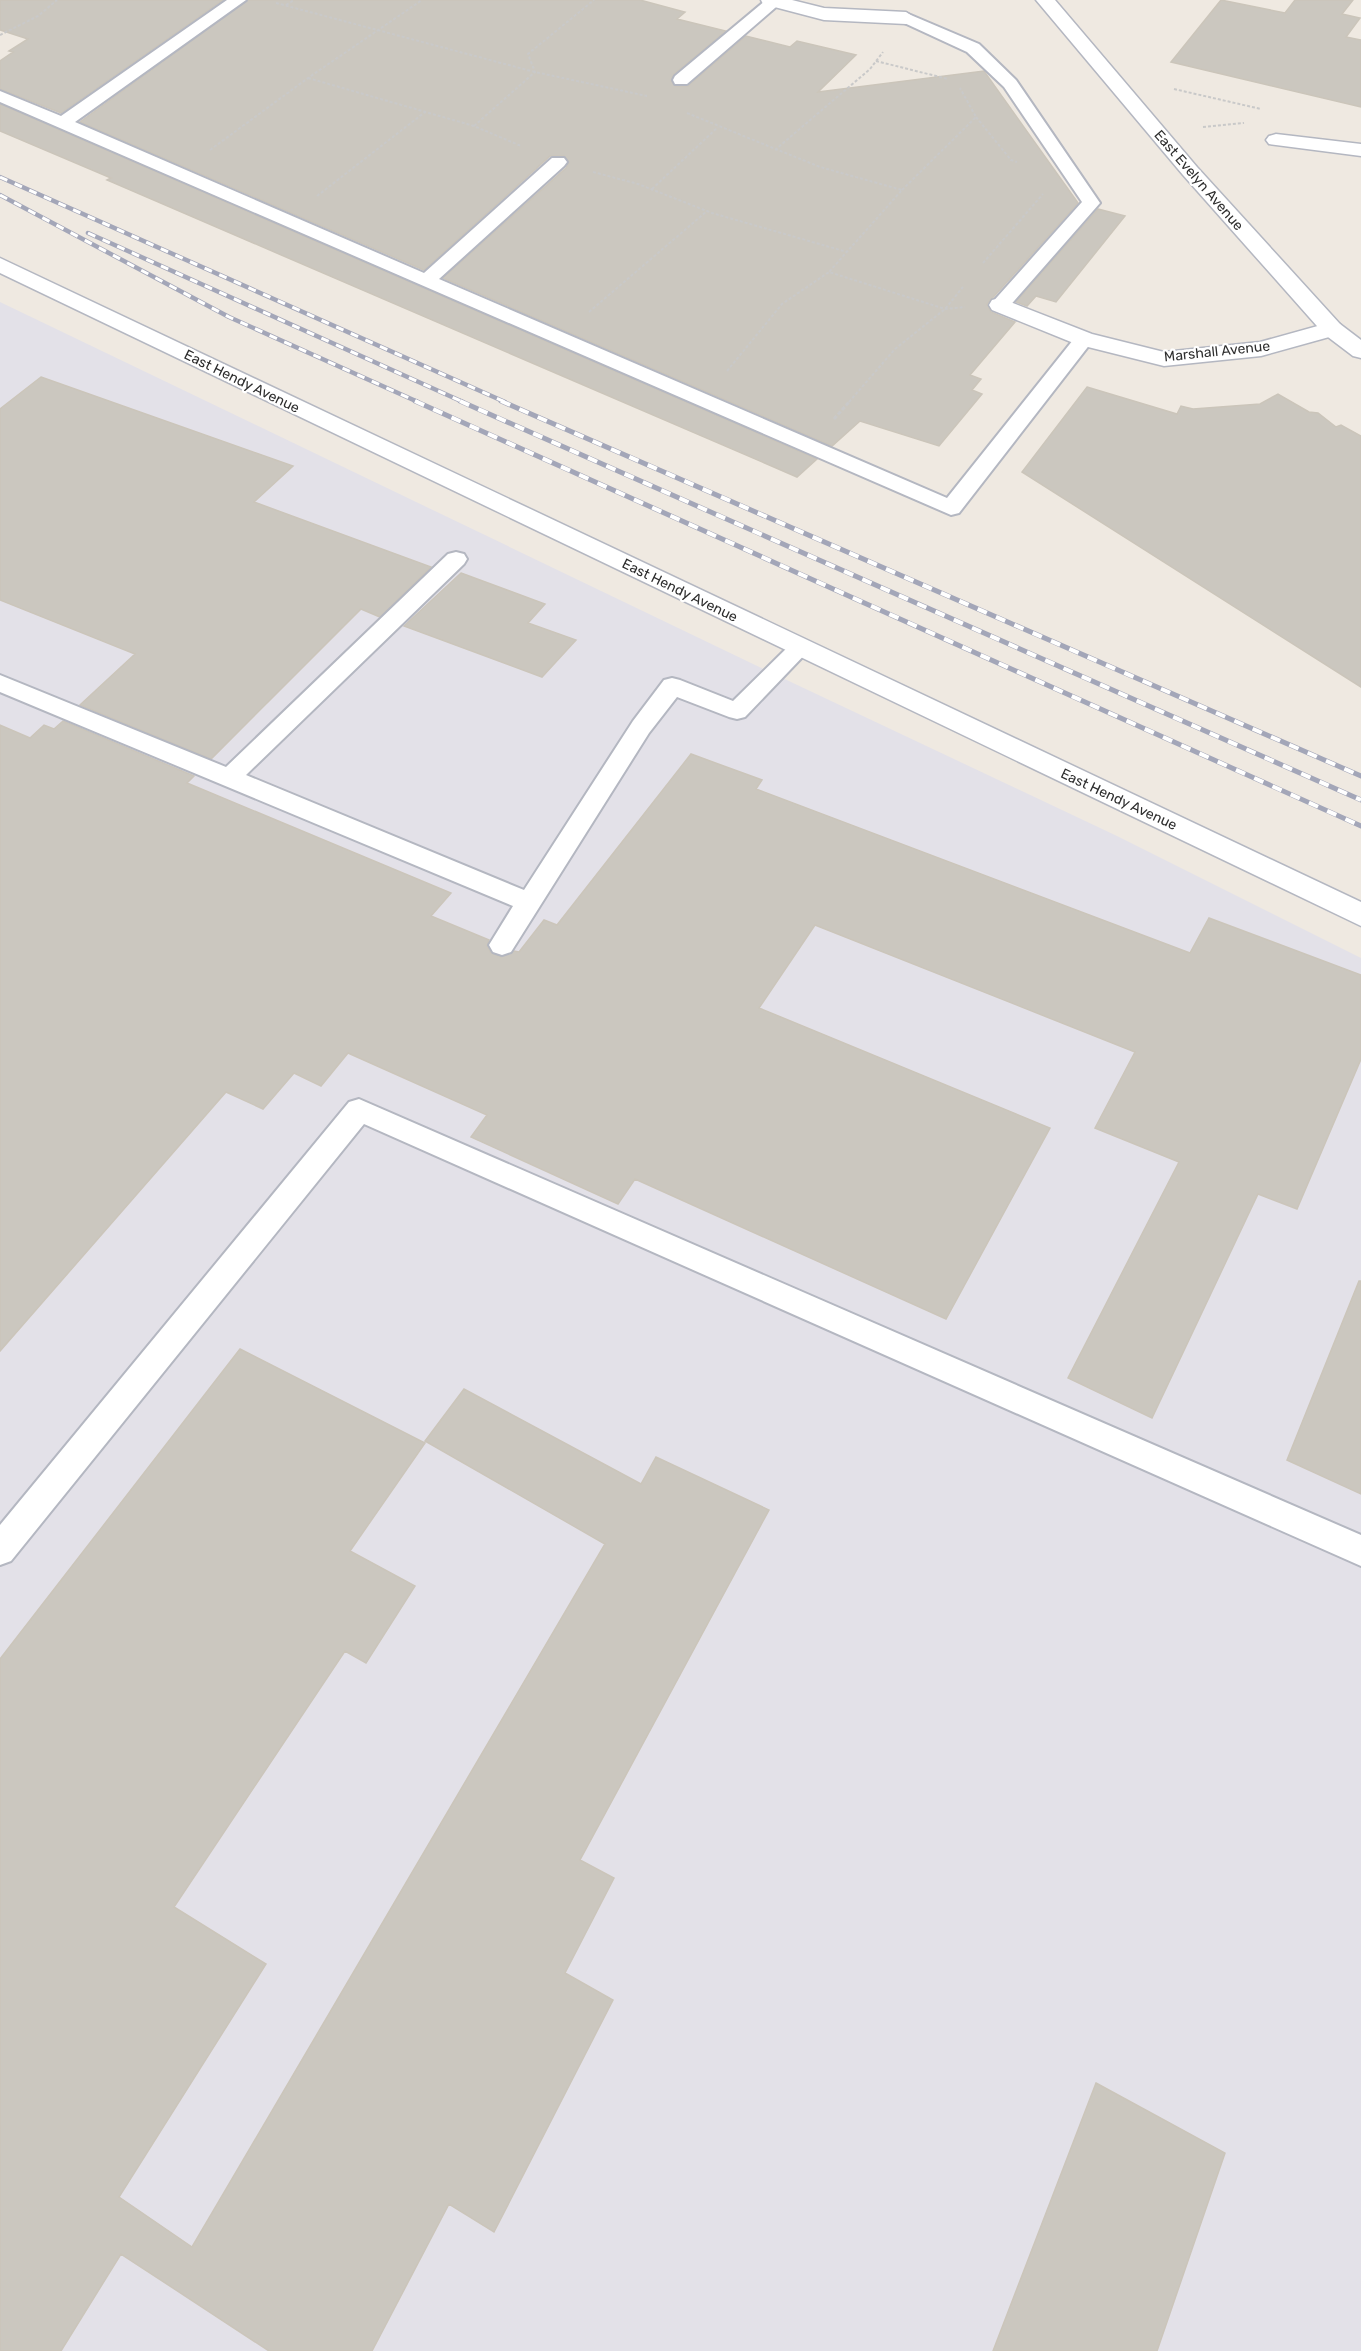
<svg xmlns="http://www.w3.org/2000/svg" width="1361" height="2351" viewBox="0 0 1361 2351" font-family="Rubik,sans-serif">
  <rect width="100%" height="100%" fill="#efe9e1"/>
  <path fill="#e3e1e8" d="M0,302L774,674L1117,836L1361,958V2351H0Z"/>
  <path fill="#cbc7bf" stroke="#cbc5ba" stroke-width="1.5" d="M0,0H223L61,113L0,89V61L13,52L9,51L28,39L0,30Z
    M248,0H640L685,12L677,19L726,31L674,74L671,81L675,86H688L746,36L790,47L797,41L856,55L818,92L984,71L1078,203L987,304L991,312L1015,322L970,375L981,379L972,390L982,394L939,446L860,421L832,446L443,278L566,168L569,162L564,156H550L424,270L80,122Z
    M1221,0L1285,13L1295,0H1353L1342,14L1360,18L1346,37L1361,40V107L1171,62Z
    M0,104L817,459L797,477L107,180L111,178L0,131Z
    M1098,209L1125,216L1056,302L1036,296L1027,306L1016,302Z
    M41,377L293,466L254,502L431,567L380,617L361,609L211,759L80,705L135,654L0,600V409Z
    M1087,387L1177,414L1181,406L1193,409L1260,404L1278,394L1309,412L1318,413L1336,427L1341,425L1361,436V687L1022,472Z
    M461,573L545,604L528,623L576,640L542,677L404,626Z
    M63,721L194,776L187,783L451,893L431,916L489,940L487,946L491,953L501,957L514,951L519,952L544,920L557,925L691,754L762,780L756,789L1190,953L1209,918L1361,975V1059L1297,1209L1258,1194L1152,1418L1068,1378L1179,1162L1095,1128L1135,1052L815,925L759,1008L1050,1128L946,1319L635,1179L618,1204L471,1137L487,1115L348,1053L321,1086L294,1073L263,1109L226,1092L0,1351V725L30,738L44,725L54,729Z
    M1359,1281H1361V1494L1287,1460Z
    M240,1349L425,1443L350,1551L415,1586L366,1663L345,1651L174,1907L266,1964L119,2197L192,2247L605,1544L425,1441L464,1389L641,1484L656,1457L769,1510L580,1860L614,1878L565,1973L613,2000L494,2232L449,2204L372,2351H269L121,2254L61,2351H0V1659Z
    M1096,2083L1225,2153L1157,2351H993Z"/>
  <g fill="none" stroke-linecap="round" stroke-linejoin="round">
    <g stroke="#b4b7c1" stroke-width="4">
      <path id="lane" d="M227,0H246L75,122L424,273L552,158H564L567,162L564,166L439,279L947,498L1077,335H1091L1094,339L959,513L951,515L0,102V91L61,116Z
        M766,0L783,1L687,84H675L673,80L675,76Z
        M906,13L979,44L1016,80L1100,203L1007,309L1000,311L990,305L1082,202L1004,87L967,52L900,21L898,18L900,15Z
        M456,552L464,554L467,559L464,564L246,775L524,890L633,721L664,680L672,678L680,680L733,701L793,642L801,639L809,642L812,647L745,717L737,719L729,717L677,697L649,733L511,952L502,955L493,952L489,945L513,906L0,692V675L226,767L448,554Z
        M359,1099L1361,1535V1566L364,1124L11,1561L0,1565V1525L349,1102Z"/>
    </g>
    <g stroke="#b4b7c1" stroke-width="3">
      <path id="street" d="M761,0H792L824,8L906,12L915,18L906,24L824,20L763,4Z
        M1276,134L1361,144V156L1269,144L1266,140L1269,136Z
        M1000,298L1092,334L1164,352L1260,342L1332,322L1340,324L1343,329L1340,334L1261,356L1164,366L1076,344L992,310L989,305L992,300Z"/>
    </g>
    <g stroke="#b4b7c1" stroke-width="3">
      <path id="secondary" d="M1036,0H1055L1197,167L1340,324L1361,340V358L1353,356L1324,334L1183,175Z
        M0,258L1361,902V926L0,273Z"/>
    </g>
    <path stroke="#c9c9c9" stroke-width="2" stroke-dasharray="3 2" stroke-linecap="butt" d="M276,3L535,72L647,96
      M286,5L294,0
      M0,35L38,16L57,0
      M876,61L948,79
      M308,78L474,126L521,146
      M1174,89L1261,109
      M687,113L820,167L902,190L829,272L945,309L965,307
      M976,117L1011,160L1017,162
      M474,126L535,72L528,54L594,0
      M1203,127L1244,123
      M210,150L308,78L422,0
      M775,150L870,69L883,52
      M593,172L638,184L712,213L847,252
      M652,189L718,127
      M902,190L976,117L960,88
      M317,196L425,112
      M983,263L1043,194
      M589,312L707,211
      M727,371L782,304L829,272
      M849,402L895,349L945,309L963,287"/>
    <path stroke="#c9c9c9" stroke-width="3" stroke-dasharray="4 2" stroke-linecap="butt" d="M834,419L850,401"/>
    <use href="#lane" fill="#fff" fill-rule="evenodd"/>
    <use href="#street" fill="#fff" fill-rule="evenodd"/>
    <use href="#secondary" fill="#fff" fill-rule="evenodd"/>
    <g stroke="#a3a6b8" stroke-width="4.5">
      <path id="rail-far1" d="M0,177L505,402
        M0,195L229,317L418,402
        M88,233L463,402"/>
    </g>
    <g stroke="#a3a6b8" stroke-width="5">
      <path id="rail" d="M415,401L1361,826
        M460,401L1361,800
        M501,401L1361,776"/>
    </g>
    <use href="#rail-far1" stroke="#fff" stroke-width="3" stroke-dasharray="8" stroke-linecap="butt"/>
    <use href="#rail" stroke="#fff" stroke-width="4" stroke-dasharray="10" stroke-linecap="butt"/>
  </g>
  <g text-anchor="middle" stroke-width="4.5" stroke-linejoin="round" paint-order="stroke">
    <g font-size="14" fill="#2e2e2e" stroke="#fff">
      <text transform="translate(1199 180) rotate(49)" y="5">East Evelyn Avenue</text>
      <text transform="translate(1217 351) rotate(-6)" y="5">Marshall Avenue</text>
      <text transform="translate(242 381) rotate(26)" y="5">East Hendy Avenue</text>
      <text transform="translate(680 590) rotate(26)" y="5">East Hendy Avenue</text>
      <text transform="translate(1119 799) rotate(25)" y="5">East Hendy Avenue</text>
    </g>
  </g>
</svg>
